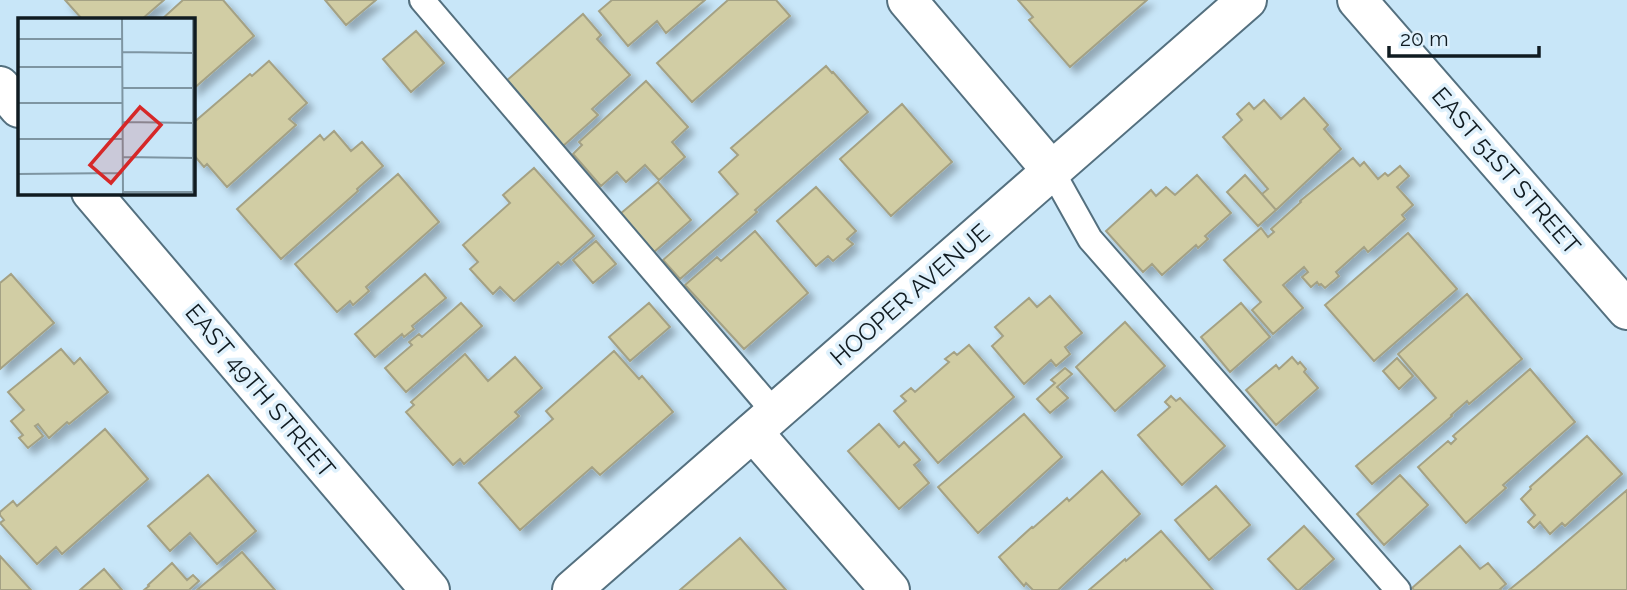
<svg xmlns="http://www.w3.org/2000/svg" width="1627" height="590" viewBox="0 0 1627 590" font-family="Raleway,sans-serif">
  <defs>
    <filter id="shadow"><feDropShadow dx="6" dy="6" stdDeviation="3.5" flood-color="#0004"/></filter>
  </defs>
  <rect width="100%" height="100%" fill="#c8e6f8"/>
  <path fill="#d1cda4" stroke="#a4a184" stroke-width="2" filter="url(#shadow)" d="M65,0H164L142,19H82Z
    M183,0H223L254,36L192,90V19H162Z
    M325,0H376L346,25Z
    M612,0H705L666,33L657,21L628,46L599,11Z
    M728,0H776L790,16L692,102L657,63Z
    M1018,0H1147L1070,67L1029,20L1033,17Z
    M583,14L601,35L597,39L630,75L592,109L598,115L562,147L505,82Z
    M416,31L444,63L411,92L383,59Z
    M269,61L307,103L289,119L296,125L227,187L207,164L204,167L192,153V124L250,74L252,76Z
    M826,66L832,73L833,72L868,112L755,210L757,212L680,279L663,260L738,194L719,172L738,155L731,148Z
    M646,81L688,127L672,142L685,157L659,180L645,165L626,182L617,172L601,186L573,154L582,145L579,142Z
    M1304,98L1328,125L1324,129L1341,149L1276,210L1262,194L1268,189L1223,137L1242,120L1237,114L1249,103L1254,109L1264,100L1281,119Z
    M902,104L952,162L891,216L840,159Z
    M334,131L351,151L362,142L383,166L357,189L358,191L281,259L237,209L320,135L324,140Z
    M1353,158L1360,166L1364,162L1378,179L1385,173L1388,176L1400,166L1409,176L1397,187L1413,205L1402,215L1405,219L1368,252L1364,247L1336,272L1339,276L1325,288L1321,284L1319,285L1317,282L1311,287L1302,277L1308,272L1304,267L1283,285L1303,308L1273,334L1252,310L1261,302L1224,260L1261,228L1268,237L1274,232L1271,229L1301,202L1300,201Z
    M534,168L594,236L561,265L558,262L514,301L500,287L493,294L470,269L478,262L463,245L510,203L503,195Z
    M398,174L439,222L366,287L369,291L353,305L350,301L337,312L295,264Z
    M1197,175L1231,213L1205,236L1208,239L1198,248L1196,245L1162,275L1152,264L1143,272L1106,231L1151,190L1156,196L1166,187L1175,195Z
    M1245,175L1276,210L1258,226L1227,192Z
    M658,182L691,220L654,252L620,214Z
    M816,187L856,231L847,239L853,244L833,261L828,256L816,266L777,221Z
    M755,231L808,293L744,349L685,285L717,257L721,261Z
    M1408,233L1457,289L1374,361L1325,305Z
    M596,241L616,264L593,283L573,260Z
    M11,274L54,323L0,369V283Z
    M425,274L446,298L412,326L414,329L404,337L402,334L375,357L355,334Z
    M1467,294L1522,359L1469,404L1467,401L1451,415L1452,416L1372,484L1356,466L1436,398L1398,354Z
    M1050,296L1082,333L1065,347L1070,354L1056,366L1051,360L1024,384L992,346L1003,336L995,327L1029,298L1037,307Z
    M461,303L482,326L406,392L385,368L412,345L409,342L419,334L422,337Z
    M649,303L670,327L630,361L609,337Z
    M1241,303L1270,337L1230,372L1201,337Z
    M1125,322L1165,366L1115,411L1076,367Z
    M969,345L1014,397L938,463L894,411L906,401L901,396L911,388L915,392L949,362L945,359L954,352L957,355Z
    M61,349L74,364L80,358L108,392L69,424L67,422L49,438L38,424L35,426L43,436L28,448L19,438L23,435L11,421L24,410L8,392Z
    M614,351L639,379L642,376L673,412L600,475L592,467L520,530L479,483L553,419L546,411Z
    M465,354L488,381L515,357L542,388L515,412L519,416L464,464L460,459L453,465L406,412L414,405L411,402Z
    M1292,357L1298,364L1300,362L1306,369L1304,372L1318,388L1276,425L1246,390L1276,365L1279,369Z
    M1397,358L1413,376L1399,389L1383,371Z
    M1065,368L1072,374L1057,387L1068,398L1050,413L1037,399L1055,383L1051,380Z
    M1530,369L1575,422L1503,485L1506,488L1466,523L1418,467L1448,441L1451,444L1456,439L1453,436Z
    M1171,396L1176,401L1180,398L1225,446L1182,485L1138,435L1170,407L1165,402Z
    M1024,414L1062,457L978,533L938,487Z
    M879,424L899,447L904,442L920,460L914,465L929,483L899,509L848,451Z
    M105,429L148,479L62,554L56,547L37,564L0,523L4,520L0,515V512L13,501L17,506Z
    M1587,436L1622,474L1565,526L1562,523L1550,534L1540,522L1534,528L1528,522L1535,515L1521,499L1531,489L1530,487Z
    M1102,471L1140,514L1058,590H1033L1026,583L1024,586L999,557L1032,527L1033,528L1067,498L1069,501Z
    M208,475L256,531L217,564L190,533L170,551L148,526Z
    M1400,475L1428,505L1384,545L1357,514Z
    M1216,486L1250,525L1209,560L1175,520Z
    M1627,490V590H1509L1536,568Z
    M1304,526L1334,559L1299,590H1297L1268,559Z
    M1161,531L1213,590H1089L1125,559L1126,561Z
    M740,538L786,590H680Z
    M1460,546L1480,569L1488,563L1506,584L1500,589L1501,590H1414L1412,588Z
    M242,552L275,590H197Z
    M0,556L31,590H0Z
    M172,563L187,580L193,575L199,581L189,590H144L149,586L148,585Z
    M104,569L122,590H80Z"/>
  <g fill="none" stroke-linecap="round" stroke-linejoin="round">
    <g stroke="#54707f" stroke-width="28">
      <path id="service" d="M422,0L775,413
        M1052,171L1090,239L1398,590"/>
    </g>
    <g stroke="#54707f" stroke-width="42">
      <path id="minor" d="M907,0L1052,171
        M1357,0L1627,310
        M0,86L19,108
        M91,192L430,590
        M753,432L890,590"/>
    </g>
    <g stroke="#54707f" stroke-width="42">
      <path id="tertiary" d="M572,590L1247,0"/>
    </g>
    <use href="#service" stroke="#fff" stroke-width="24"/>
    <use href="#minor" stroke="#fff" stroke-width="38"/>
    <use href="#tertiary" stroke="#fff" stroke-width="38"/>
  </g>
  <g text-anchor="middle" stroke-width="7" stroke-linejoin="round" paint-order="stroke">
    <g font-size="24" fill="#101b21" stroke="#dff1fc">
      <text transform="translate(1506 171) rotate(49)" y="8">EAST 51ST STREET</text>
      <text transform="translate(910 295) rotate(-41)" y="8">HOOPER AVENUE</text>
      <text transform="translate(260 391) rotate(50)" y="8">EAST 49TH STREET</text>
    </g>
  </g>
  <g transform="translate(18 18)">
    <rect width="177" height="177" fill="#c8e6f8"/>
    <path fill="none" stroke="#7e95a2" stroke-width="2" d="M104,0L105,176M175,0V174M0,21H104M104,34L177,35M0,49H104M104,70H177M0,85H104M104,104L177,105M0,121H104M105,139L177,140M0,156L104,155M105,174H177"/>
    <path fill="#d62828" fill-opacity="0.15" stroke="#d62828" stroke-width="3.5" d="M122,89L143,107L93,165L72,147Z"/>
    <rect width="177" height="177" fill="none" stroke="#101b21" stroke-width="3.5"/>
  </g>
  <path d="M1389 46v10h150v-10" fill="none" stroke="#101b21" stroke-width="3.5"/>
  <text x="1400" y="46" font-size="21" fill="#101b21" stroke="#dff1fc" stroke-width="5" paint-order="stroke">20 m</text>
</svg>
